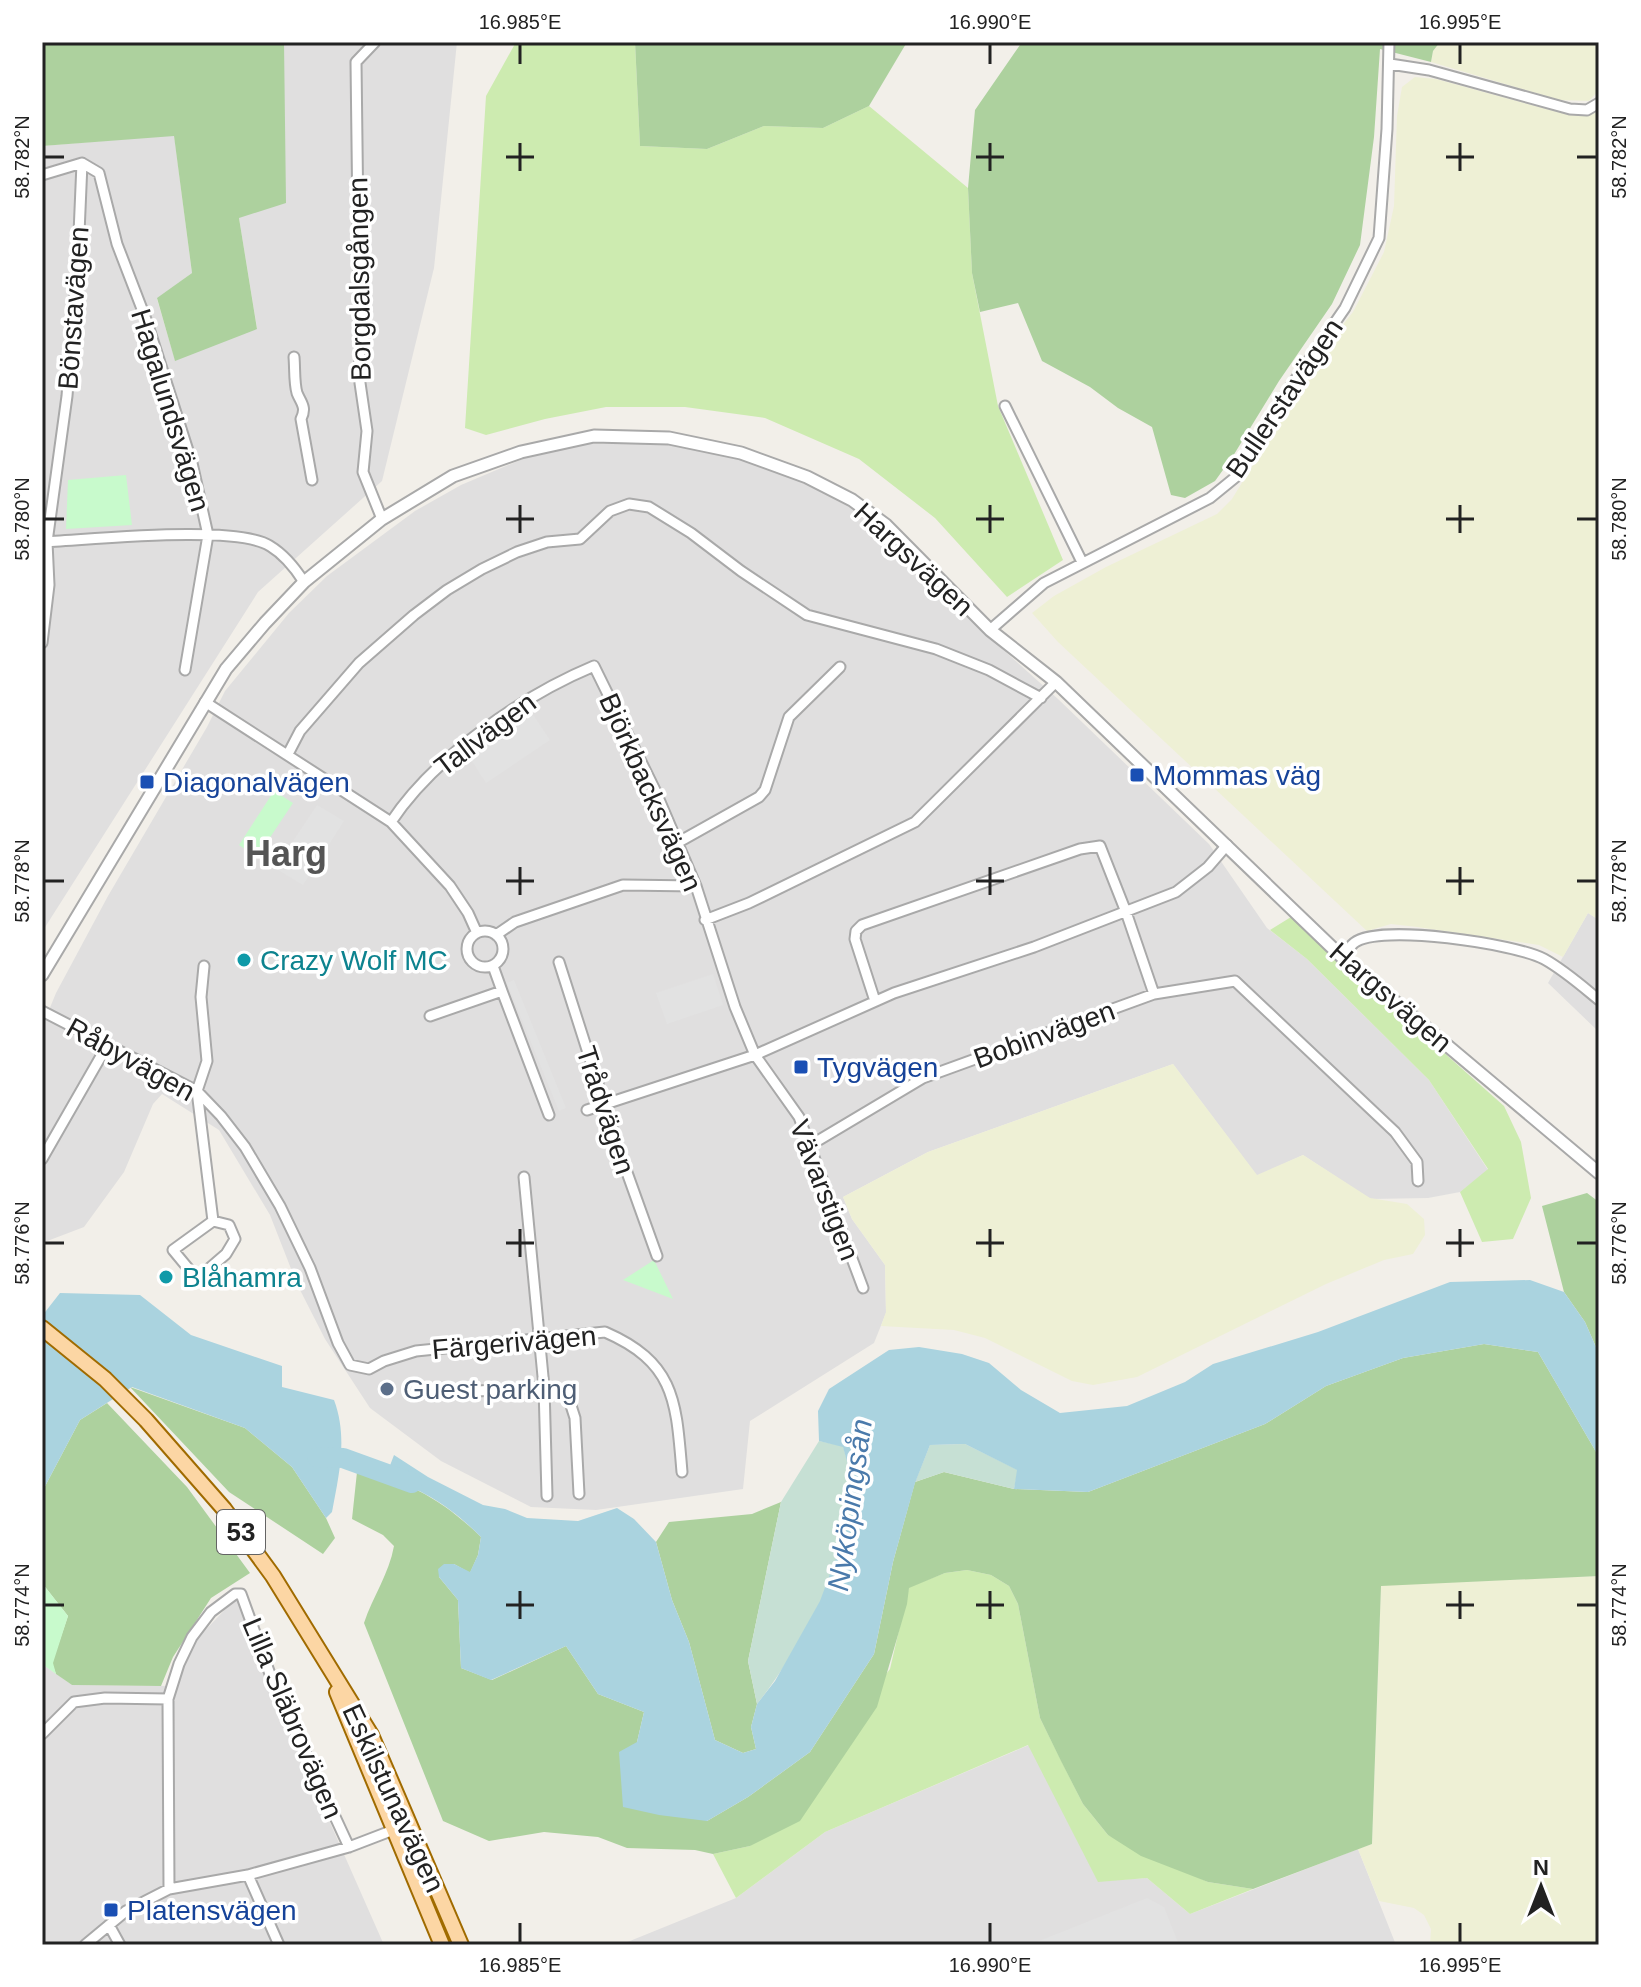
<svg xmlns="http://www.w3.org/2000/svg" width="1641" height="1987" viewBox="0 0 1641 1987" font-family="Arial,sans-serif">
  <rect width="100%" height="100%" fill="#f2efe9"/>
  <path fill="#e0dfdf" d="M284,42H457L434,268L382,481L258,592L42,932V146L174,135L192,273L157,299L175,360L257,328L239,218Z
    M666,443L737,456L797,478L855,509L898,547L947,599L1058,699L1209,844L1267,928L1307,959L1429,1080L1488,1170L1460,1192L1428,1198L1370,1199L1303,1155L1257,1176L1173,1064L928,1152L843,1197L852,1219L885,1265L886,1313L874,1343L750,1421L743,1489L596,1510L531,1507L441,1461L370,1408L325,1339L297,1284L270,1215L219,1130L162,1094L153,1104L124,1172L84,1227L42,1243V1027L56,993L108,896L207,727L225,691L289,613L327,576L415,511L461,485L525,458L586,444Z
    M1588,913L1599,920V1032L1548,983Z
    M241,1598L275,1698L384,1945H42V1664L72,1685L175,1686L196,1640L235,1599Z
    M1029,1745L1098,1881L1147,1878L1190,1914L1358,1849L1396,1945H620L736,1898L825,1832Z"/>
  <path fill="#eef0d5" d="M1440,42H1599V90L1589,101L1559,100L1431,62L1433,51Z
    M1415,77L1436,79L1565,114L1588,116L1599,111V920L1588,913L1563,957L1539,945L1417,927L1391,924L1367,931L1058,642L1032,613L1054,596L1106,567L1217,514L1232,499L1325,347L1353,312L1384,252L1394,206L1397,116L1402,87Z
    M1173,1064L1257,1175L1303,1155L1370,1198L1407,1204L1424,1219L1425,1235L1413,1254L1384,1260L1326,1284L1137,1377L1093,1385L1072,1381L985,1338L954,1330L881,1326L886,1312L885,1265L852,1219L843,1197L928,1152Z
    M1599,1576V1945H1430L1431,1929L1424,1915L1414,1908L1379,1901L1358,1849L1372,1844L1381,1585Z"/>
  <path fill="#cdebb0" d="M516,42H635L640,146L707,149L764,126L823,128L869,106L968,188L972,273L998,406L1063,560L1007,597L935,518L859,459L765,418L685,407H606L545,419L486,435L465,428L486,96Z
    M1291,917L1504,1106L1521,1142L1531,1198L1513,1239L1482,1242L1460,1192L1488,1169L1429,1080L1307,959L1270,930Z
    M967,1570L991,1575L1009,1586L1018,1604L1040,1718L1083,1804L1108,1835L1208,1882L1253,1889L1190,1914L1147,1878L1098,1882L1028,1745L825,1832L736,1898L713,1854L750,1846L890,1669L909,1587L945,1573Z"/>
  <path fill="#add19e" d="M42,42H284L286,203L239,218L257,329L175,361L157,298L192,273L174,136L42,146Z
    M635,42H907L869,106L823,128L764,126L707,149L640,146Z
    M1022,42H1440L1433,51L1431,62L1380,49L1374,137L1360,245L1332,304L1279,381L1233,456L1215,481L1185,498L1171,495L1152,427L1118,408L1090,387L1042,361L1018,303L980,312L972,273L968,188L975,110Z
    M1587,1193L1599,1202V1354L1585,1322L1564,1292L1542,1206Z
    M1484,1344L1538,1352L1599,1457V1576L1381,1586L1372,1844L1253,1889L1208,1882L1141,1856L1108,1835L1083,1804L1061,1761L1040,1718L1018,1604L1009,1586L991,1575L967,1570L945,1573L909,1588L907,1604L877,1707L800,1821L750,1846L713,1854L695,1850L627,1848L598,1837L544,1832L489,1841L443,1821L364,1623C373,1596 389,1574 394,1546L383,1535L352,1519L357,1472C408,1479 445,1502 481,1537L478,1555L470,1573L454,1564L439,1577L458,1600L461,1668L492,1680L566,1646L598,1694L644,1712L637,1742L707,1821L748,1797L810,1752L874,1654L893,1562L915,1482L944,1472L1014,1489L1088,1492L1265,1424L1326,1386L1403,1358Z
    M130,1387L245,1428L292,1467L326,1518L335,1538L323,1554L229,1492Z
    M107,1403L187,1487L250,1573L211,1598L173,1657L161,1686L72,1685L56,1674L52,1663L68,1616L42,1583V1492L80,1420Z
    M781,1502L748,1661L757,1704L751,1727L756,1749L743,1753L715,1740L689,1642L672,1600L656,1542L669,1522L752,1514Z"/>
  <path fill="#c6e0d4" d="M819,1441L843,1446C850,1470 856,1494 851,1519C841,1576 793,1659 757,1704L748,1661L781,1502Z
    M965,1444L1018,1470L1014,1489L944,1472L915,1482L930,1445Z"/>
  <path fill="#c8facc" d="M126,475L132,525L66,529L68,480Z
    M274,791L293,803L257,857L239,845Z
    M654,1260L673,1299L623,1280Z
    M42,1583L68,1616L53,1663L56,1674L42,1664Z"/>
  <path fill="#e2e2e2" d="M532,713L550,740L486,783L468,755Z
    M317,805L344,821L303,885L275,868Z
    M713,974L723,1005L667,1024L656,993Z
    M514,980L566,1108L559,1111L507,983Z
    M1147,1898L1164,1907L1179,1945H1029Z"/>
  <path fill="#aad3df" d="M1530,1280L1564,1292L1585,1322L1599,1354V1457L1538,1352L1484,1344L1403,1358L1326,1386L1265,1424L1088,1492L1014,1489L1017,1470L965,1444L930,1445L915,1483L893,1562L874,1654L810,1752L748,1797L707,1821L659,1815L623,1807L619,1752L637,1742L644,1712L598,1694L566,1646L491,1680L461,1668L458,1600L439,1577L438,1569L444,1564H454L470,1572L478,1555L481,1537C449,1505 427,1493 386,1476L394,1455L428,1477L483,1505L505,1509L527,1518L578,1521L617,1508L634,1519L656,1542L672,1600L689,1642L715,1740L743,1753L756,1749L751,1727L757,1704L775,1681L820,1601L851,1518V1476L843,1447L819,1441L818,1411L829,1389L889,1350L919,1347L962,1354L989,1363L1021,1390L1060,1413L1127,1406L1185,1382L1213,1364L1318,1332L1450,1282Z
    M60,1293L140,1295L191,1335L282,1366V1387L334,1400C348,1437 339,1475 332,1512L326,1518L292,1467L245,1428L132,1387L80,1420L42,1492V1316Z"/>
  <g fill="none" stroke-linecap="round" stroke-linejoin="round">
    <path stroke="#aad3df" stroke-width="20" d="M317,1457L343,1458L412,1483"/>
    <g stroke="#a9a9a9" stroke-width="13">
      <path id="minor" d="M375,42L356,62L360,383L367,431L363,472L382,519
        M1390,64L1429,70L1570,109L1587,110L1599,103
        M82,163L99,173L117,244L147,322L192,463L208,535L185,670
        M42,175L82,163
        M294,357C295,368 294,383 297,393C301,403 307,407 301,419L312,480
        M1005,406L1082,562
        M42,542C89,540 236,524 270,546C285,555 295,568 304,582
        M990,630L1044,583L1210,498L1237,476L1280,402L1345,308L1379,238L1387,129L1389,42
        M42,643L49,585L47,542L67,396L78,257L82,163
        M205,702L391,822L450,886L468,913L477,933
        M288,754L300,731L359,663L414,615L447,590L482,569L517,552L547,542L580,539L610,511L629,504L649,507L691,533L741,571L807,615L936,649L989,670L1041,698
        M391,822C434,757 522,696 594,666L655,790L696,886L735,1007L755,1055L799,1117L863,1288
        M677,843L759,797L765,790L789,717L840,667
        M705,920L749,903L915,822L1056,682
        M467 949a18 18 0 1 1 36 0a18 18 0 1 1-36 0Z
        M496,935L515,922L623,885L696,886
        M1343,958C1346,953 1350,946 1354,943C1379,923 1516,944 1544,959C1564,970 1582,986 1599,1000
        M559,962L620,1153L657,1256
        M204,966L201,997L207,1061L197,1091L213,1221L173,1250L197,1279L226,1254L235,1239L229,1225L213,1221
        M493,966L502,991
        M875,1001L855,939L856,931L862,925L1080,849L1100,846L1126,912L1154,994
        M42,1011L197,1091L221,1116L245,1147L280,1206L310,1268L338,1343L350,1365L369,1369L384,1361L416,1351L605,1332C676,1363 676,1402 682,1472
        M430,1016L502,991L549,1115
        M587,1110L755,1055L894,993L1034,947L1176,892L1208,867L1227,845
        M809,1146L923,1078L1154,994L1235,981L1395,1132L1417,1162L1418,1181
        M42,1159L108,1044
        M524,1177L544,1387L547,1496
        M462,1392L544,1387L567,1393L575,1418L579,1494
        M42,1734L74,1702L105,1698L168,1699
        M248,1875L279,1945
        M169,1889L168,1699L179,1664L192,1637L211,1612L235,1594H241L274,1685L349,1847
        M109,1925L120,1945
        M85,1945L126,1911L169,1889L248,1875L349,1847L409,1824"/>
    </g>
    <g stroke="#a9a9a9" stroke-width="15">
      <path id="tertiary" d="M42,975L226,669L265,623L304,582L382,519L453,476L521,452L594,436L669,438L741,453L807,477L852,500L886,525L990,630L1056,682L1343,958L1599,1173"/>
    </g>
    <g stroke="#a06b00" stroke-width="18">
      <path id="primary" d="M42,1328L105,1379L146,1420L224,1509L273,1576L371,1735L461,1945
        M337,1692L442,1945"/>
    </g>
    <use href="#minor" stroke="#fff" stroke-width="9"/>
    <use href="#tertiary" stroke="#fff" stroke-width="11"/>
    <use href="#primary" stroke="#fcd6a4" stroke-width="14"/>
  </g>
  <path fill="none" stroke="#222" stroke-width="3" d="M520,44V64M990,44V64M1460,44V64M520,143V171M990,143V171M1460,143V171M44,157H64M506,157H534M976,157H1004M1446,157H1474M1577,157H1597M520,505V533M990,505V533M1460,505V533M44,519H64M506,519H534M976,519H1004M1446,519H1474M1577,519H1597M520,867V895M990,867V895M1460,867V895M44,881H64M506,881H534M976,881H1004M1446,881H1474M1577,881H1597M520,1229V1257M990,1229V1257M1460,1229V1257M44,1243H64M506,1243H534M976,1243H1004M1446,1243H1474M1577,1243H1597M520,1591V1619M990,1591V1619M1460,1591V1619M44,1605H64M506,1605H534M976,1605H1004M1446,1605H1474M1577,1605H1597M520,1923V1943M990,1923V1943M1460,1923V1943"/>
  <g fill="#1a4fb4" stroke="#fff" stroke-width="3">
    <rect x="1129" y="767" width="16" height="16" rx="4"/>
    <rect x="139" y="774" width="16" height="16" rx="4"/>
    <rect x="793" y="1059" width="16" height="16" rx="4"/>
    <rect x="103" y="1902" width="16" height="16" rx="4"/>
  </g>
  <g fill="#0f9aa8" stroke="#fff" stroke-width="3">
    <circle cx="244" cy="960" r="8"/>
    <circle cx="166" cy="1277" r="8"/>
  </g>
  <circle fill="#5c6f8a" stroke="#fff" stroke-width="3" cx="387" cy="1389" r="8"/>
  <g text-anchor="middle" stroke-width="7" stroke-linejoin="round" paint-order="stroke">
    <rect fill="#fff" stroke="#646464" stroke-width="2" x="217" y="1510" width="48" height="44" rx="6"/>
    <g font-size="26" font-weight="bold" fill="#222">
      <text x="241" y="1541">53</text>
    </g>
    <g font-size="28" fill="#222" stroke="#fff">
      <text transform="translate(359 279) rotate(-91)" y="10">Borgdalsgången</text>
      <text transform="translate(73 308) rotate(-86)" y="10">Bönstavägen</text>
      <text transform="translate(1284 398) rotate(-56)" y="10">Bullerstavägen</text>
      <text transform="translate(171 410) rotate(73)" y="10">Hagalundsvägen</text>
      <text transform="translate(914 559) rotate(43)" y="10">Hargsvägen</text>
      <text transform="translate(485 734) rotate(-37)" y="10">Tallvägen</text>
      <text transform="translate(651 792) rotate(66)" y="10">Björkbacksvägen</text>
      <text transform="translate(1391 997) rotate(41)" y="10">Hargsvägen</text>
      <text transform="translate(1044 1034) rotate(-20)" y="10">Bobinvägen</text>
      <text transform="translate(131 1059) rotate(29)" y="10">Råbyvägen</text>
      <text transform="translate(606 1110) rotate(72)" y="10">Trådvägen</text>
      <text transform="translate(825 1190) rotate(69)" y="10">Vävarstigen</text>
      <text transform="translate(514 1342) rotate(-5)" y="10">Färgerivägen</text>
      <text transform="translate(293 1718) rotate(67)" y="10">Lilla Släbrovägen</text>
      <text transform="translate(394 1798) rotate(65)" y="10">Eskilstunavägen</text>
    </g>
    <g font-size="28" fill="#164399" stroke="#fff" text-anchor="start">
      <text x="1153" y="785">Mommas väg</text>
      <text x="163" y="792">Diagonalvägen</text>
      <text x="817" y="1077">Tygvägen</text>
      <text x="127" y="1920">Platensvägen</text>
    </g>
    <g font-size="28" fill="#0d838f" stroke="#fff" text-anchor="start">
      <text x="260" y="970">Crazy Wolf MC</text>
      <text x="182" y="1287">Blåhamra</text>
    </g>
    <g font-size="28" fill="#4e5e75" stroke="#fff" text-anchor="start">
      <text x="403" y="1399">Guest parking</text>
    </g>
    <g font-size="30" font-style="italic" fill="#4a7aab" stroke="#fff">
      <text transform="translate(850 1505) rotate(-82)" y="10">Nyköpingsån</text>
    </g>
    <g font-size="36" font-weight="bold" fill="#555" stroke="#fff">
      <text x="286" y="866">Harg</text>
    </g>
  </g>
  <rect width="1641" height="1987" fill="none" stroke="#ffffff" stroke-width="88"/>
  <g transform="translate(1541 1887)" stroke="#ffffff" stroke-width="6" paint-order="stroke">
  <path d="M0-6L14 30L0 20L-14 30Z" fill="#222222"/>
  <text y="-12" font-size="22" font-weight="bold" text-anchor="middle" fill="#222222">N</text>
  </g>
  <rect x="44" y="44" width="1553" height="1899" fill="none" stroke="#222" stroke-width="3"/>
  <g font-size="20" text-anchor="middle" fill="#222">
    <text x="520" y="29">16.985°E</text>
    <text x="990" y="29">16.990°E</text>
    <text x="1460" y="29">16.995°E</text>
    <text transform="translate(22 157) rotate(-90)" y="7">58.782°N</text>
    <text transform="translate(1619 157) rotate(-90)" y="7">58.782°N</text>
    <text transform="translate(22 519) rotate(-90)" y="7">58.780°N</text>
    <text transform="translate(1619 519) rotate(-90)" y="7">58.780°N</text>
    <text transform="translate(22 881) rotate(-90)" y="7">58.778°N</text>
    <text transform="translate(1619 881) rotate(-90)" y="7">58.778°N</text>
    <text transform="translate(22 1243) rotate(-90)" y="7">58.776°N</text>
    <text transform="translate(1619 1243) rotate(-90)" y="7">58.776°N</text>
    <text transform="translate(22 1605) rotate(-90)" y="7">58.774°N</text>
    <text transform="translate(1619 1605) rotate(-90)" y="7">58.774°N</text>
    <text x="520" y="1972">16.985°E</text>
    <text x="990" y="1972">16.990°E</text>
    <text x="1460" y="1972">16.995°E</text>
  </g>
</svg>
